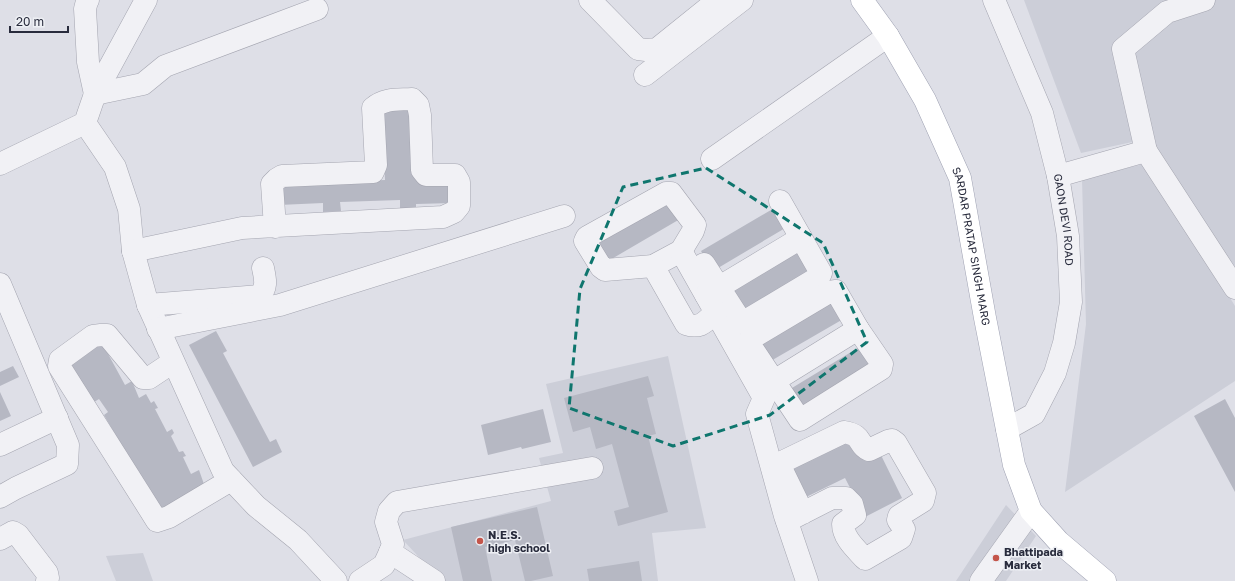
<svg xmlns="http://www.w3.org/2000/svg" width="1235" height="581" viewBox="0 0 1235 581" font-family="'Golos Text',sans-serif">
  <rect width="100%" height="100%" fill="#dedfe7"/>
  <path fill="#ccced8" d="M1024,0H1235V282L1151,138L1081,153Z
    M1148,163L1235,306V381L1065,492L1086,324L1082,179Z
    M668,356L706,528L652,533L658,581H441L403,540L551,501L539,458L563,453L546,384Z
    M1006,505L1036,536L1006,581H956Z
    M143,553L153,581H116L106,556Z"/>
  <path fill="#b6b8c3" d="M413,106L416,180L452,179L453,203L416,204V211H400V200L340,202L341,211L323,212V203L279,205L278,184L385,180L382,107Z
    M668,197L680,219L603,264L590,242Z
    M776,207L787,227L713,271L701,251Z
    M801,247L814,268L739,315L726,294Z
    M833,297L845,318L769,362L757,341Z
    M216,331L227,351L223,353L270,442L276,439L282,452L253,467L189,345Z
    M101,341L125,385L132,381L139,398L146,394L151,403L154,401L158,408L155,409L167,432L172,429L174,433L171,436L179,452L183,451L186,456L183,457L191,474L199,470L205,487L161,513L104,415L108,412L99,399L91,404L65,366Z
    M861,346L874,366L799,411L787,391Z
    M13,366L19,377L0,386V372Z
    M648,376L654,396L647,398L656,434L648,436L668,512L618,526L614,511L629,507L612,444L596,449L590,427L573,432L564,398Z
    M0,392L11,416L0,421Z
    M1225,399L1235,418V492L1194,416Z
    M543,409L551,442L522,449L521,447L488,455L481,425Z
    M851,439L878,449L902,498L865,517L845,478L802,499L788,471Z
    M537,507L553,576L531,581H525L515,540L485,547L492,581H463L451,527Z
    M639,561L642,581H589L587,569Z"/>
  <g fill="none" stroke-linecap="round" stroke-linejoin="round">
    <g stroke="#a4a5b0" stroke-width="23">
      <g id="minor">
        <path d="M88,0L87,1L85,9L88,62L95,94L143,84L165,66L317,9"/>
        <path d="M590,0L638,49L646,50L657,49L718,0"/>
        <path id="s1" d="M994,0L1042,113L1058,176L1068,236L1071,302L1064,343L1055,373L1034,414L1007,429"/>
        <path d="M645,75L742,0"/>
        <path d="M85,123L115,167L129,209L133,251L148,305L223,471L256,506L298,540L336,581"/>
        <path d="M1146,151L1123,49L1167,12L1204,0"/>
        <path d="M712,159L888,36"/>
        <path d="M0,164L85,123L95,94L146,0"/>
        <path d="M1058,176L1146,151L1235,288"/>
        <path d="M666,193H671L695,225L693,231L681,251L653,266L605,270L601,267L585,241L587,237Z"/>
        <path d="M133,251L242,228L443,217L454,212L459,206V182L455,175H426L422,170L420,115L418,105L412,99C397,100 385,98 373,108L376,165L373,172L282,176L277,179L272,184L275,227"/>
        <path d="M681,251L764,398L757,414L785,516L807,581"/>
        <path d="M704,264L742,323L819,277L821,273L780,201"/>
        <path d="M653,266L686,324C701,329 705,322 716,312"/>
        <path d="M0,284L68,445L67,464L16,488L0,497"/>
        <path d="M836,291L858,329L882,364L881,369L800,420L750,345V339L829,292Z"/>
        <path d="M706,295L801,238"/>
        <path d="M148,305L259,296C268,288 265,278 263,268"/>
        <path d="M158,329L280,305L564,216"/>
        <path d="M173,362L149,378H143L107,335H101L93,336L60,360L59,366L157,521L169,517L231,480"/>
        <path d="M767,393L774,381L858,329"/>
        <path d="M0,445L57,418"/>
        <path d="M787,521L832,498H846L852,504L855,515L843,524C843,538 856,549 865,559L901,538L904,529L898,520L899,516L923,501L925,493L896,443L892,440L888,441L869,450C857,445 864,435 844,432L780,463L781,468L803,513"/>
        <path d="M0,539L13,532L18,535L47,573L48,578L47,581"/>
        <path d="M390,552L434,581"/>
        <path d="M360,581L384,565L390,552L393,544L386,522L389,511L397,502L592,468"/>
        <path d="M981,581L1031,511"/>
      </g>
    </g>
    <g stroke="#9ea1b2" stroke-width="23">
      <g id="major">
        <path id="s2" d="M862,0L888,36L925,100L960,178L985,318L1014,465L1031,511L1059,542L1105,581"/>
      </g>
    </g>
    <use href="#minor" stroke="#f1f1f5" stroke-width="22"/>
    <use href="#major" stroke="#fff" stroke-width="22"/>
  </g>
  <path fill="none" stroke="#0f766e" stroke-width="3" stroke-dasharray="8 5" stroke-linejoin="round" d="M706,168L823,243L867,342L770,415L673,446L569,408L580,289L623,187Z"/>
  <g fill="#c4554a" stroke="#edeff4" stroke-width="1.5">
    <circle cx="480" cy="541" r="4"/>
    <circle cx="996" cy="558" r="4"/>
  </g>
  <g text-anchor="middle" stroke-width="3" stroke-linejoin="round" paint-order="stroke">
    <g font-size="11" fill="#282b3c" stroke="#edeff4">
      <text dy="4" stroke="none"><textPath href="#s1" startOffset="232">GAON DEVI ROAD</textPath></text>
      <text dy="4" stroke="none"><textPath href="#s2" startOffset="273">SARDAR PRATAP SINGH MARG</textPath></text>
    </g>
    <g font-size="11" font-weight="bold" fill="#282b3c" stroke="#edeff4" text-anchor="start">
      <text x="488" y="539">N.E.S.<tspan x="488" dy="13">high school</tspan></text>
      <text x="1004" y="556">Bhattipada<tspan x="1004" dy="13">Market</tspan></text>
    </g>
  </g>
  <path d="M10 26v6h58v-6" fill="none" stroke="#282b3c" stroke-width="2"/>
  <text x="16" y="26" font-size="12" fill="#282b3c" stroke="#edeff4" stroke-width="3" paint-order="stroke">20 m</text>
</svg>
